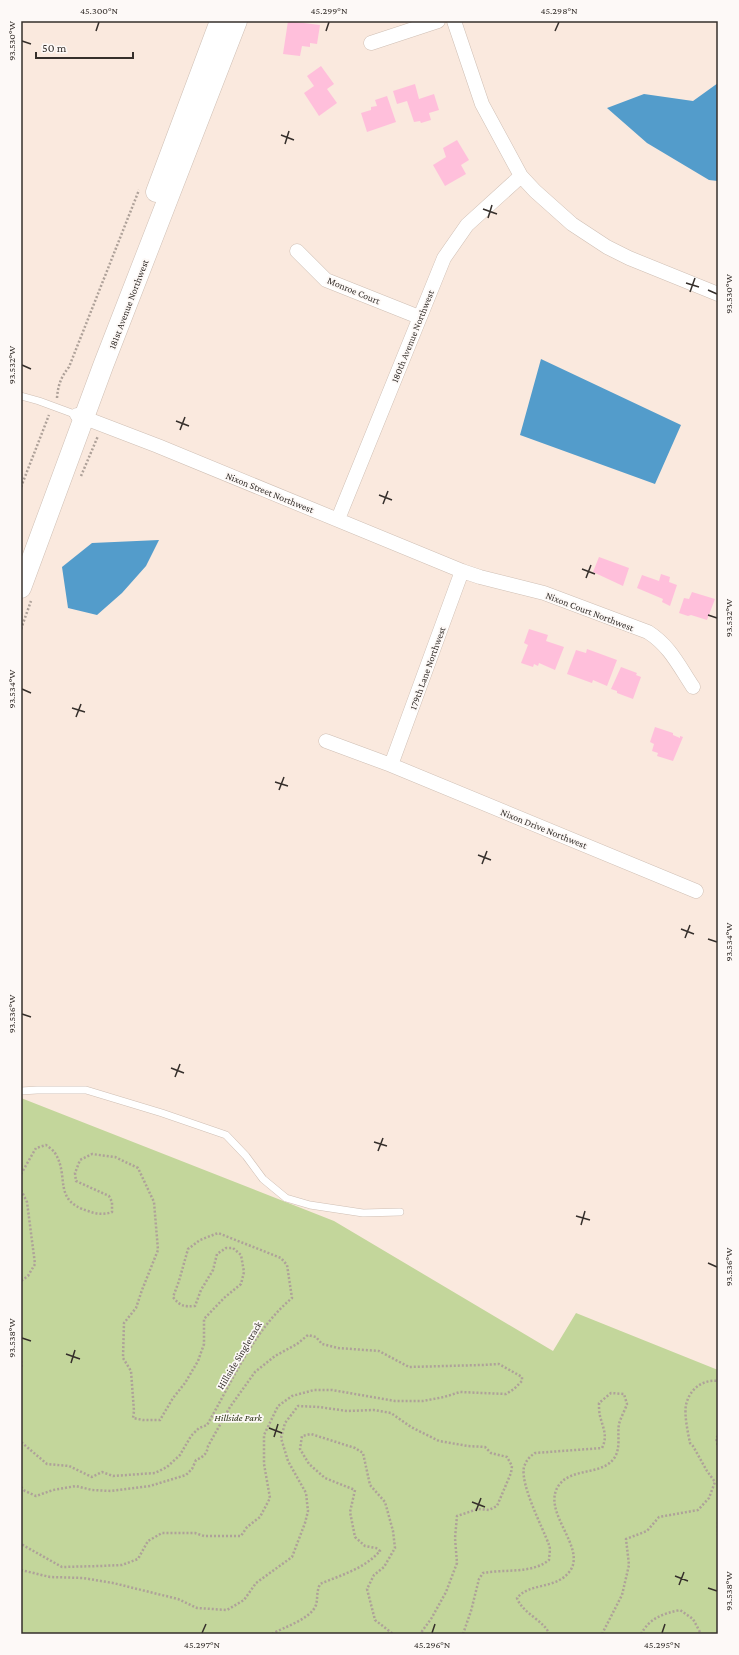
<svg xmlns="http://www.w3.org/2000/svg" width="739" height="1655" viewBox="0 0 739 1655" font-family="'Crimson Pro',serif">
  <rect width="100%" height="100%" fill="#fae9de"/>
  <path fill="#c3d69b" d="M21,1098L334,1221L553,1351L576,1313L718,1370V1634H21Z"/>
  <path fill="#539ccb" d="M718,83V181L709,180L647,143L607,108L644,94L693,101Z
    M541,359L681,425L655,484L520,435Z
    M159,540L146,566L122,593L97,615L68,608L62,567L92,543Z"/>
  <path fill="#ffbfdb" d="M288,21L320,25L317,44L310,43V47L302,46L300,56L283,54Z
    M321,66L334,84L327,89L337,103L319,116L304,93L314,86L307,76Z
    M415,84L419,99L434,94L439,110L429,113L431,120L421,123L420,121L414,122L407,101L397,104L393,91Z
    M387,96L396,122L367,132L361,113L371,110V107L377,106L375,100Z
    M457,140L469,160L461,165L466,174L445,186L433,165L446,157L443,148Z
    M599,557L629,568L623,586L593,572Z
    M661,574L670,577L669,582L677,585L670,606L662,602L663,599L637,588L642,575L659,581Z
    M692,592L715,599L707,620L691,615L688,616L679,613L684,598L689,599Z
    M529,629L548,635L546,641L564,647L555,670L539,663L538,666L534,664L533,667L521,663L528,645L524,643Z
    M587,649L617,660L607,686L593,680L592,683L567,674L576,650L586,653Z
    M621,667L637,673L636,675L641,677L633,699L617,693V691L611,689Z
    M655,727L673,733V735L680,738V736L683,737L673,761L657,756L658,753L652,751L654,744L650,742Z"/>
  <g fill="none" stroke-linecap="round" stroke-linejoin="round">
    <g stroke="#cfbfb4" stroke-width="8">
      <path id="lane" d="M21,396L39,401L77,415
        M21,1091L37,1090H86L162,1113L226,1135L246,1156L263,1179L286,1198L310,1205L363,1213L400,1212"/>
    </g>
    <g stroke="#cfbfb4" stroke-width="15">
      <path id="street" d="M454,21L482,104L521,176L535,191L572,224L607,247L629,258L718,294
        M371,43L438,21
        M297,251L326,280L419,317
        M77,415L158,446L462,571L480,577L544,593L648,632C670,646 679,666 693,687
        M338,519L444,258L467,225L521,176
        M326,741L391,765L696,891
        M391,765L462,571"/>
    </g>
    <g stroke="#cfbfb4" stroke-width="21">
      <path id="secondary" d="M156,192L220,21
        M21,588L103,366L237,21"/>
    </g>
    <path stroke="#aea199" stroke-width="2.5" stroke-dasharray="2 2" stroke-linecap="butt" d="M57,398C58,385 61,377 69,367L139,190
      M81,476L98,436
      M21,487L49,415
      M21,629L31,601
      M21,1174L36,1148L46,1145C49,1147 53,1150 55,1153C70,1177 52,1200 88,1211C96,1214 104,1215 112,1212V1202L109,1196L76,1181L75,1173L80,1160L92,1154L115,1157L138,1168L154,1202L158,1250L142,1290L136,1308L124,1323L123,1358L131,1371L134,1411L133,1418L143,1420H160L173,1398L185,1383L198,1361L204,1344V1319L224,1298L241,1284L244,1272L241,1255L233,1248H226L217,1254L213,1270L201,1290L195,1306C184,1307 180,1306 173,1297L179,1281L188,1249L200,1240L218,1233L281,1258L287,1265L292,1298C253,1331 232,1382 207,1425L199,1428L191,1436L180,1455L167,1467L155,1473L113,1476L102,1472L92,1477L69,1466L47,1464L21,1442
      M21,1190L27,1202L35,1264L28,1276L21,1281
      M21,1361L22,1364L21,1368
      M718,1436L716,1438L718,1447
      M21,1487L25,1491L36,1496L53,1490L76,1486L92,1490L111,1491L150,1486L186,1475L192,1469L196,1460C203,1457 207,1454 208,1446L230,1407L255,1372L275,1356L297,1344L308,1335L316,1337L322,1344L338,1348L379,1351L409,1367L482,1365L499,1364L522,1377V1381L514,1389L506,1394L460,1392L444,1397L423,1401H395L332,1390H314L292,1396L278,1406L264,1435V1464L270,1498L260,1517L247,1527L241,1536H204L195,1533H162L148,1541L138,1559L122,1565L100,1566L62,1567L21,1544
      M718,1522V1535
      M21,1570L50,1577L83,1578L113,1583L178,1599L197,1608L227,1610L244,1600L256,1583L292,1557L305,1523L308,1511L306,1493L288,1461L281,1438L285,1423L298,1406L319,1407L347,1411L374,1410L391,1413L411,1427L439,1441L468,1446L485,1447L491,1453L507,1457L512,1466L511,1473L497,1506L489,1510L478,1509L457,1516L455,1538L457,1563L446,1592L431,1619L420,1634
      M272,1634C284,1627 311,1619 316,1605C318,1598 316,1593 320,1584C341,1575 364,1569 380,1551L376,1548L365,1546L355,1537L350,1512L355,1490L325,1478L309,1464L300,1449L302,1436L311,1434L355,1448L363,1453L370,1485L385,1502L393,1531L395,1548L384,1567L374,1575L367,1589L375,1620L393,1634
      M463,1634L471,1611L479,1579L483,1573C504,1569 532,1574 549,1560C549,1555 551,1549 549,1545C543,1528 520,1485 524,1467C526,1461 529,1457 535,1453L602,1448C608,1436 603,1428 600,1416C599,1412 599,1407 599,1403L611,1393L624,1394L627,1404C625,1410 621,1417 619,1424C617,1434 621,1446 615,1457C603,1476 572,1467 559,1485C540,1511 587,1547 570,1571C556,1590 530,1582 517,1598C522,1613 546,1622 549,1634
      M602,1634L622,1595L629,1565L626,1539L647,1531L659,1517L698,1510L709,1498L715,1482L707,1471L693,1446L690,1443C688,1433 684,1415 686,1405C689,1390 702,1379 718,1381
      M641,1634C650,1618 662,1614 680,1610L693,1619L701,1634"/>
    <use href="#lane" stroke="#fff" stroke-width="7"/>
    <use href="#street" stroke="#fff" stroke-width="14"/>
    <use href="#secondary" stroke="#fff" stroke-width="20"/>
  </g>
  <path fill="none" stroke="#352f2b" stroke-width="1.5" d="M96,31L99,22M326,31L329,22M555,31L559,22M22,41L31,44M281,135L294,140M285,144L289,131M483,209L497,214M488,218L492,205M686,283L699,287M708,290L717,294M690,292L695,278M22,365L31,369M176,421L189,426M180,430L185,417M379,495L392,500M383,504L388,491M582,569L595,574M586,578L591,565M708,615L717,618M22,689L31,693M72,708L85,712M76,717L81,704M275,782L288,786M279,790L284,777M478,855L491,860M482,864L487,851M681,929L694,934M685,938L690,925M708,939L717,942M22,1014L31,1017M171,1068L184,1073M175,1077L180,1064M374,1142L387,1146M378,1151L383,1138M576,1216L590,1220M581,1225L585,1211M708,1263L717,1267M22,1338L31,1341M66,1354L80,1359M71,1363L75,1350M269,1428L282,1433M274,1437L278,1424M472,1502L485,1507M476,1511L481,1498M675,1576L688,1581M679,1585L684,1572M708,1588L717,1591M202,1633L206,1624M432,1633L435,1624M662,1633L665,1624"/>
  <g text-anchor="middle" stroke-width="3.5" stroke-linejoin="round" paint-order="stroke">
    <g font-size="10" fill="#352f2b" stroke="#fdf9f7">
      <text transform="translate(354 290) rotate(23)" y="4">Monroe Court</text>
      <text transform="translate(128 304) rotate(-69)" y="4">181st Avenue Northwest</text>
      <text transform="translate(412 336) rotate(-68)" y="4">180th Avenue Northwest</text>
      <text transform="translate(270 492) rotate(22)" y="4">Nixon Street Northwest</text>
      <text transform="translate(590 611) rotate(21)" y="4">Nixon Court Northwest</text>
      <text transform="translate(427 668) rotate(-70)" y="4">179th Lane Northwest</text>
      <text transform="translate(544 828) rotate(22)" y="4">Nixon Drive Northwest</text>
      <text transform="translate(239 1355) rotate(-59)" y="4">Hillside Singletrack</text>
    </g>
    <g font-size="10" font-style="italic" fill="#252e0e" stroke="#fdf9f7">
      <text x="238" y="1421">Hillside Park</text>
    </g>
  </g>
  <rect width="739" height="1655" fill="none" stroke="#fdf9f7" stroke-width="44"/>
  <path d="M36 52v6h97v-6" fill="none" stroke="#352f2b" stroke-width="2"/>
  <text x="42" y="52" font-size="12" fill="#352f2b" stroke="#fdf9f7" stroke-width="3" paint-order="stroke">50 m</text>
  <rect x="22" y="22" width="695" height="1611" fill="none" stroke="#352f2b" stroke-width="1.5"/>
  <g font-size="10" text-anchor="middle" fill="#352f2b">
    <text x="99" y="14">45.300°N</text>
    <text x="329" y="14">45.299°N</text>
    <text x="559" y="14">45.298°N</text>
    <text transform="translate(11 41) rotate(-90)" y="4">93.530°W</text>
    <text transform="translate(728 294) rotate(-90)" y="4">93.530°W</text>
    <text transform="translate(11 365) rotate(-90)" y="4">93.532°W</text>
    <text transform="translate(728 618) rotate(-90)" y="4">93.532°W</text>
    <text transform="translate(11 689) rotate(-90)" y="4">93.534°W</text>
    <text transform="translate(728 942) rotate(-90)" y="4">93.534°W</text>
    <text transform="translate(11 1014) rotate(-90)" y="4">93.536°W</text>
    <text transform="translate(728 1267) rotate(-90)" y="4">93.536°W</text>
    <text transform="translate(11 1338) rotate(-90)" y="4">93.538°W</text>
    <text transform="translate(728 1591) rotate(-90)" y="4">93.538°W</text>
    <text x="202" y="1648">45.297°N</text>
    <text x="432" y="1648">45.296°N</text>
    <text x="662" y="1648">45.295°N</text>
  </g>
</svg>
